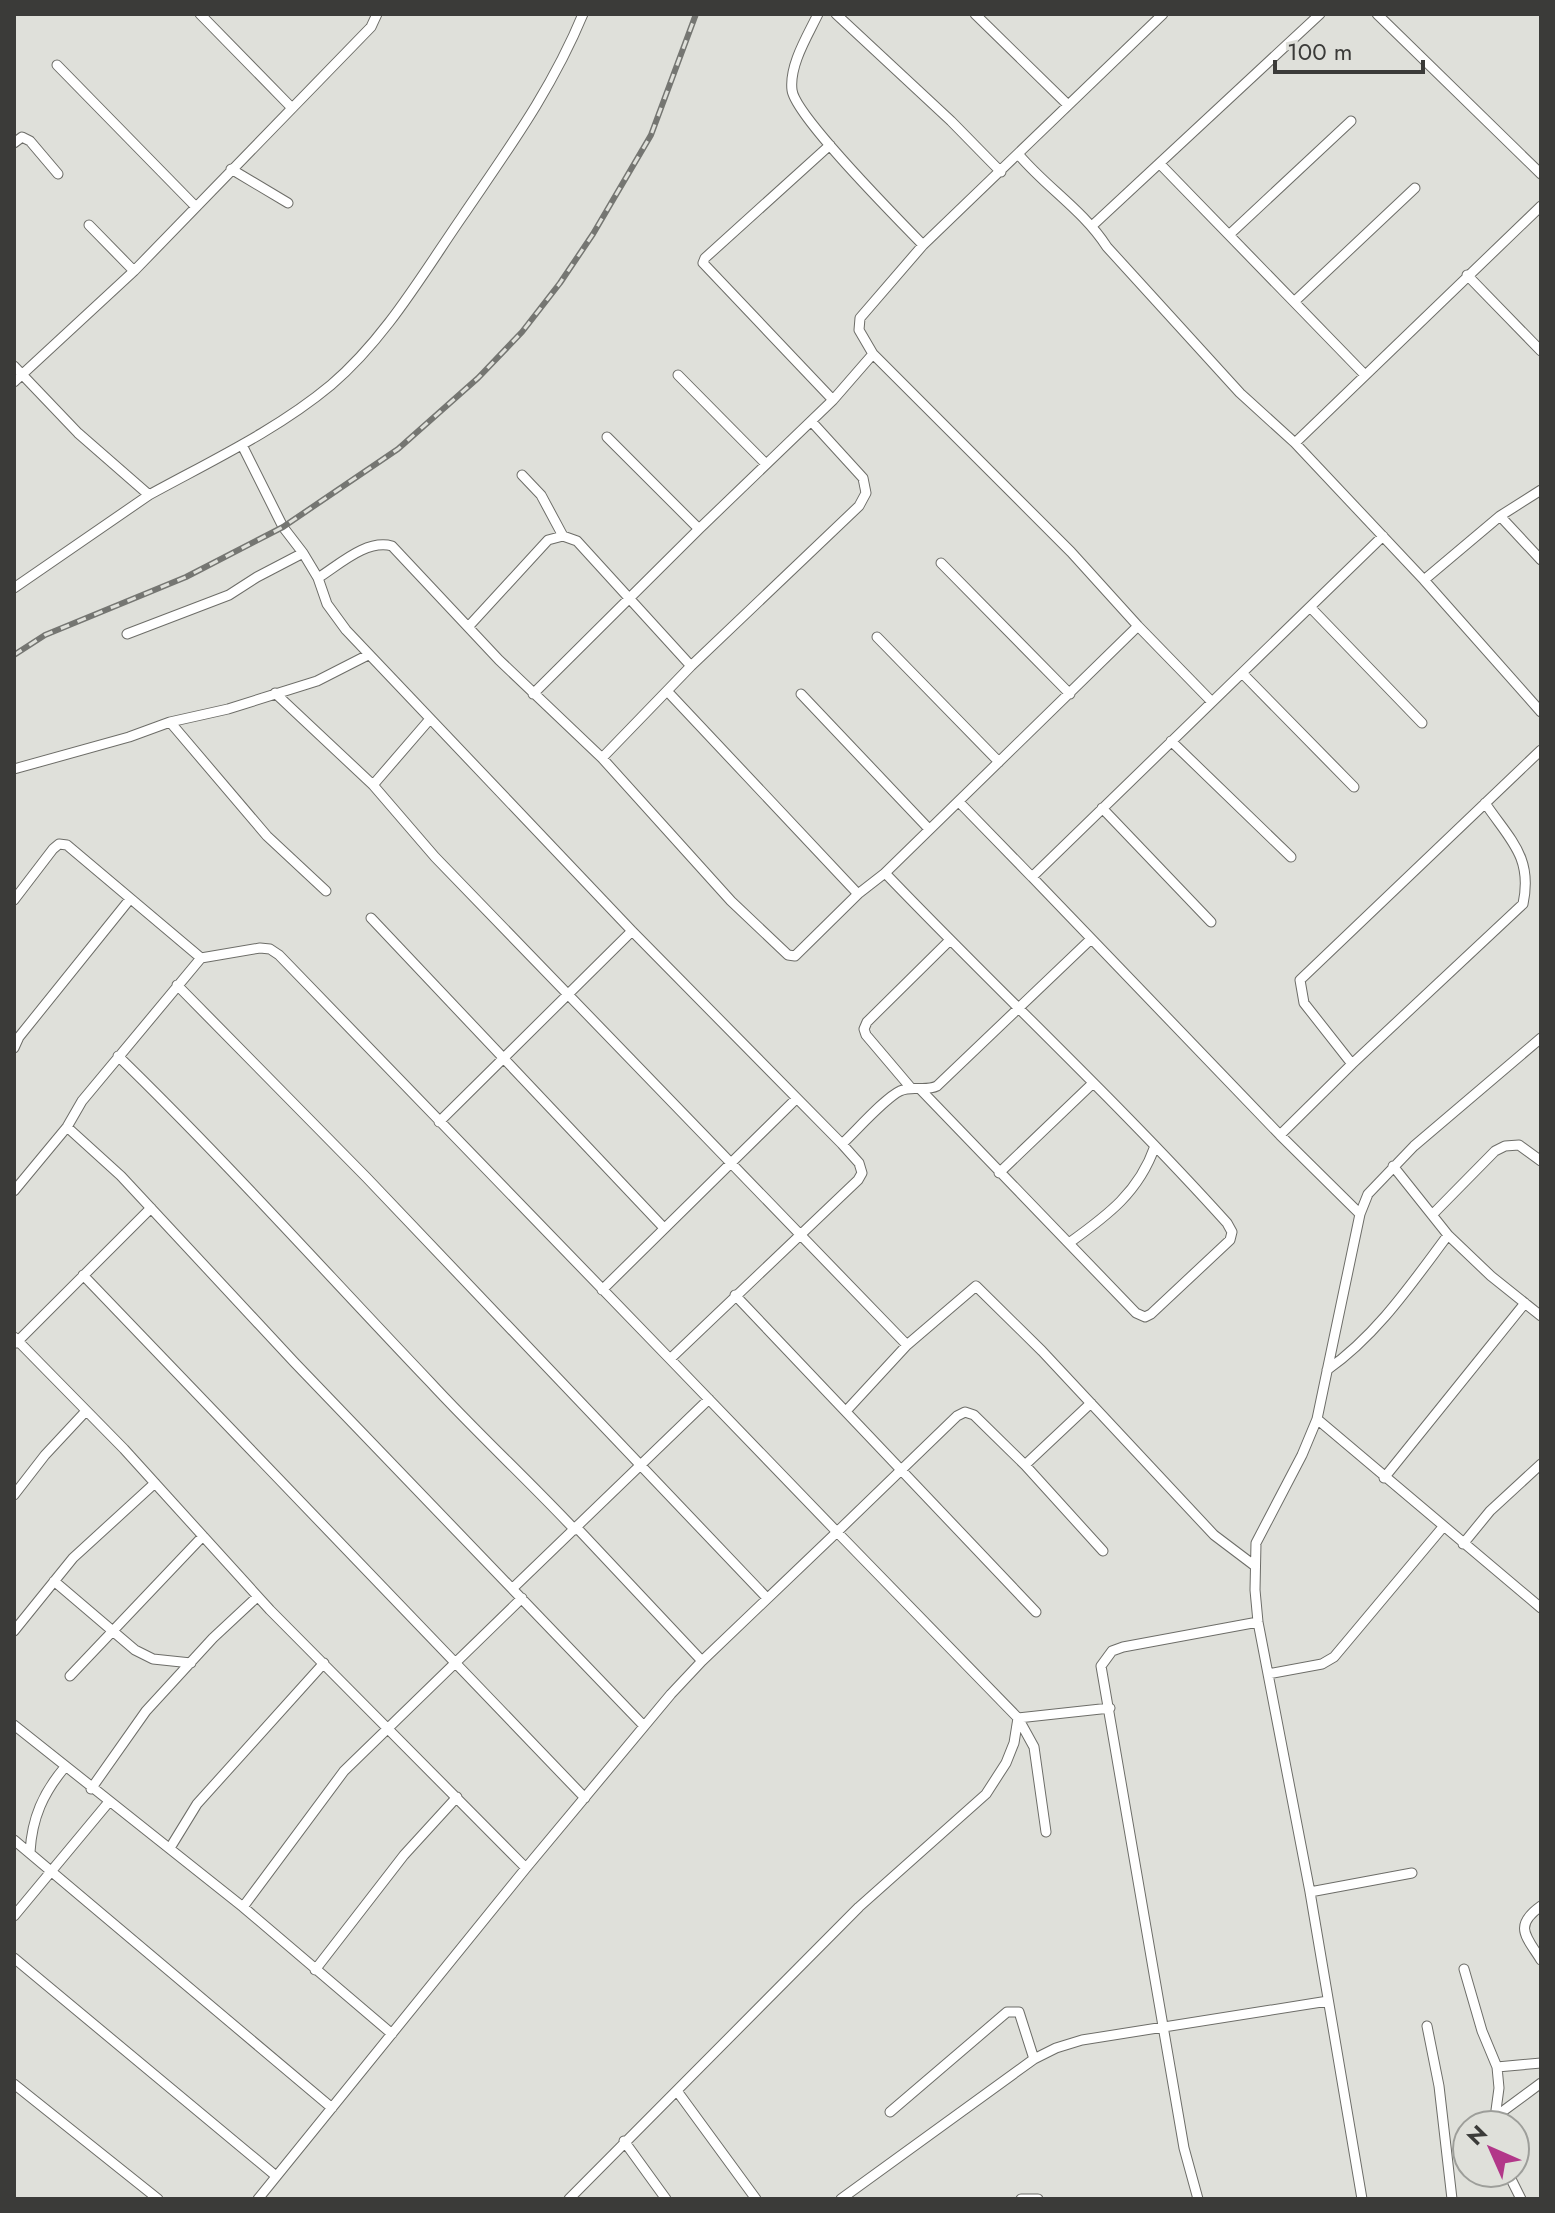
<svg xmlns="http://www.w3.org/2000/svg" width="1555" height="2213" viewBox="0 0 1555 2213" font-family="Jost,sans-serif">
  <rect width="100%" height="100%" fill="#dfe0da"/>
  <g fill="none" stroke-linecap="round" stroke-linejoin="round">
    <g stroke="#6d6d68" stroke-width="11">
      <path id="minor" d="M200,14L291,107
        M818,14C808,35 789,65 792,90C795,116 899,220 923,245
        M836,14L951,121L1001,172
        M975,14L1068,105
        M1163,14L923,245L860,318L859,330L873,354L1071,552L1138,626L1212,702
        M1377,14L1541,174
        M57,65L196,207
        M14,143L22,137L30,141L58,174
        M830,145L705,258L703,263L833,400
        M1019,155C1047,188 1083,210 1107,247L1240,393L1295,443L1424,580L1541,712
        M1160,164L1365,375
        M231,169L288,203
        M89,225L134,271
        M1093,225L1320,14
        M1230,234L1351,121
        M1467,275L1541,351
        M1295,301L1415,188
        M14,366L78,433L149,495C211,461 277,430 331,385C385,339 422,275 462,217C508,149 551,91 583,14
        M678,375L766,464
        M14,382L134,271L371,27L377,14
        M607,437L699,529
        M1295,443L1541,206
        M242,445L283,527L303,553L318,578L327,604L346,630L632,931L842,1144L859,1163L862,1173L858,1180L670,1359L837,1532L702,1661L671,1694L526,1868L258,2199
        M522,475L541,495L563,536
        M1500,516L1541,560
        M941,563L1070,694
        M318,578C339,565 366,539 392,546L499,660L602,758L731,901L788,955L795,956L858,894L885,873L1138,626
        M1424,580L1500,516L1541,490
        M14,588L149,495
        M1310,607L1422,723
        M469,626L548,540L563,536L577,541L691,666
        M127,634L229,595L257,577L303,553
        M877,637L999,762
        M1242,673L1354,787
        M668,692L858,894
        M275,693L373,785L435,857L907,1345
        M533,694L699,529L833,400L873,354
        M801,694L929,829
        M170,722L267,836L326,891
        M1171,741L1291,857
        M602,758L691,666L859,506L866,493L863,478L811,421
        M14,769L129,737L170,722L228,709L317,681L368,655
        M373,785L430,719
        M959,802L1032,877
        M1102,808L1211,922
        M885,873C998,991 1118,1102 1227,1223L1232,1232L1230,1240L1151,1314L1145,1317L1136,1313L920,1089
        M14,900L53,849L59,844L67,845L201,958L260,948L270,949L279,955L670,1359
        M371,918L664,1228
        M177,985L366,1177L767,1598
        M14,1048L19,1037L130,899
        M118,1056C226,1161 326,1273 430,1382C477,1433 528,1480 575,1530
        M1352,1064L1304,1003L1300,980L1541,750
        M911,1088L866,1035L864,1029L867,1022L949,941
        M439,1122L632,931
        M67,1127L121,1176L295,1363L644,1726
        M1280,1135L1352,1064L1523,904C1533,857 1510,840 1485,803
        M842,1144C856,1131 885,1098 900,1091C912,1085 925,1092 937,1086L1091,939
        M1393,1166L1448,1235L1491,1276L1541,1316
        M999,1173L1092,1084
        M14,1191L67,1127L82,1101L201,958
        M1360,1214L1280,1135L1032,877L1383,536
        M1432,1215L1495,1151L1505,1146L1519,1145L1541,1161
        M1069,1243C1108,1215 1139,1192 1155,1146
        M83,1275L585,1798
        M602,1290L796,1099
        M735,1295L1036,1612
        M14,1337L124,1449L270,1610L526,1868
        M16,1343L151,1208
        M1327,1370C1377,1335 1412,1283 1448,1235
        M847,1410L907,1345L976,1286L1042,1351L1214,1535L1255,1566
        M1317,1419L1541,1608
        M1025,1465L1091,1403
        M1384,1478L1525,1303
        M14,1495L45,1455L86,1411
        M577,1528L702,1661
        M1463,1544L1490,1511L1541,1464
        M54,1581L135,1650L153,1659L191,1663
        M513,1588L709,1399
        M14,1631L73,1558L155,1483
        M1268,1674L1322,1664L1334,1657L1443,1527
        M70,1676L203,1536
        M1018,1718L1110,1708
        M14,1725L243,1907L392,2034
        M91,1789L146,1711L213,1638L257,1597
        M1046,1832L1034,1747L1018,1718L837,1532L957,1416L965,1412L974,1415L1025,1465L1103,1551
        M14,1840L332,2108
        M170,1848L197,1804L324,1663
        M30,1852C32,1818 43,1793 65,1767
        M1310,1892L1412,1873
        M1541,1906C1513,1926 1526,1936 1541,1960
        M243,1907L344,1771L522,1598
        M14,1916L108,1803
        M14,1958L276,2176
        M1464,1969L1482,2031L1497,2067L1499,2088L1494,2125
        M315,1970L404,1855L457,1797
        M1427,2026L1439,2086L1452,2199
        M1497,2067L1541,2063
        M14,2084L158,2199
        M677,2091L756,2199
        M890,2112L1007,2012H1019L1034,2059
        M1495,2117L1541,2083
        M624,2141L666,2199
        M1508,2173L1521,2199
        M569,2199L859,1907L986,1794L1006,1763L1014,1743L1018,1718
        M841,2199L1034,2059L1056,2048L1082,2040L1328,2001
        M1021,2199H1038
        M1198,2199L1184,2148L1101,1666L1112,1651L1123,1647L1258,1622
        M1362,2199L1310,1892L1258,1622L1255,1590L1256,1543L1302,1455L1317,1419L1360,1214L1368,1194L1414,1146L1541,1038"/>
    </g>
    <use href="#minor" stroke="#fff" stroke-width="9"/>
    <g stroke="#757672" stroke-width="6">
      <path id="rail" d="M14,655L45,635L186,577L283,527L398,449L478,378L522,332L560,283L593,234L651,135L696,14"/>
    </g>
    <use href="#rail" stroke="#dfe0da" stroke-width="3" stroke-dasharray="9" stroke-linecap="butt"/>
  </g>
  <rect width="1555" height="2213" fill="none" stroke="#3b3b39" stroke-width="32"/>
  <g transform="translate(1491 2149) rotate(315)"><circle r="38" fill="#dfe0da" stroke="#9d9e9a" stroke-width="2"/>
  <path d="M0-6L14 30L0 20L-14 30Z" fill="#b23789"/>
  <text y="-12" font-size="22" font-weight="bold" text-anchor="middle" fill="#3b3b39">N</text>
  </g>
  <path d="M1275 60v12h148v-12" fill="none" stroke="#3b3b39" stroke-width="4"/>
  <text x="1287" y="60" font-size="24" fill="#3b3b39" stroke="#dfe0da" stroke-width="6" paint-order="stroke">100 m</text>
</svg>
